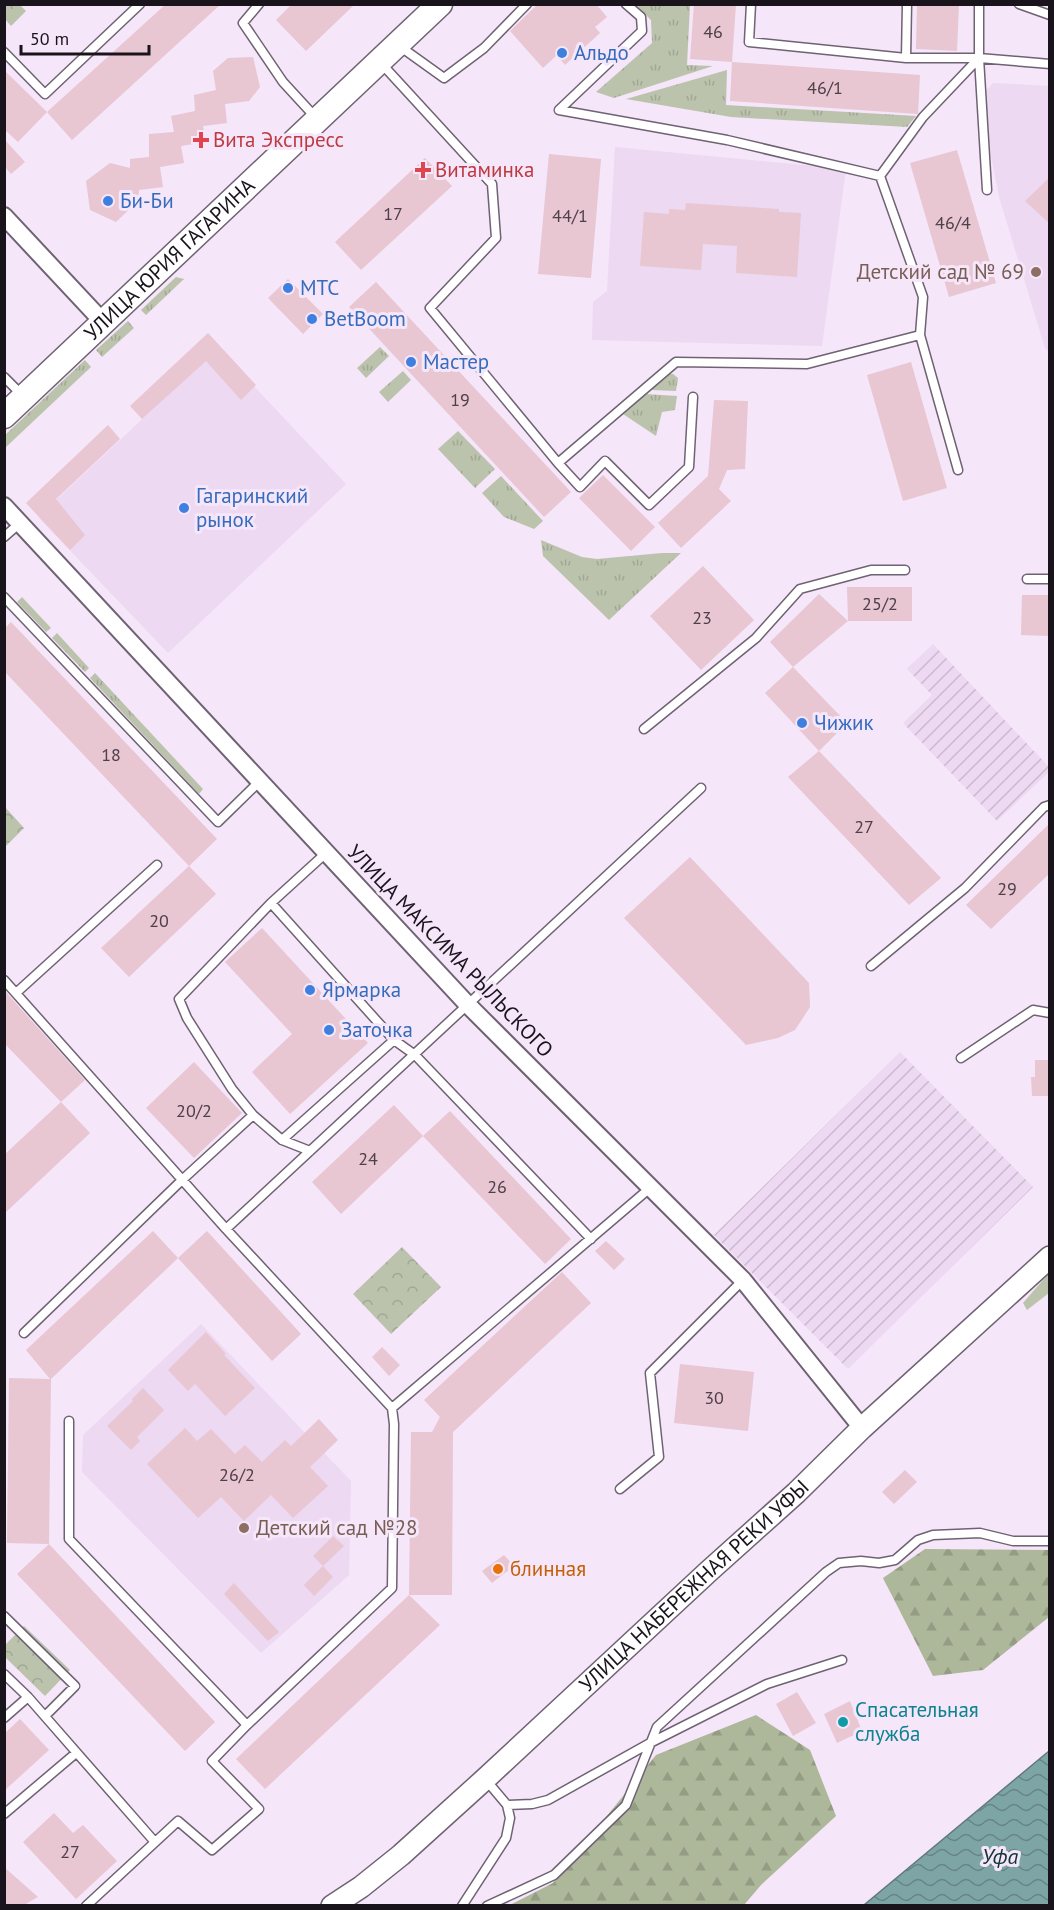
<svg xmlns="http://www.w3.org/2000/svg" width="1054" height="1910" viewBox="0 0 1054 1910" font-family="'PT Sans',sans-serif">
  <defs>
    <pattern id="industrial-furrows" width="10" height="10" patternUnits="userSpaceOnUse" patternTransform="scale(1.5)"><rect width="10" height="10" fill="#edd9f2"/><path d="M-1 1l2-2M0 10L10 0M9 11l2-2" fill="none" stroke="#cbb9cf"/></pattern>
    <pattern id="grass-tufts" width="24" height="20" patternUnits="userSpaceOnUse" patternTransform="scale(1.5)"><rect width="24" height="20" fill="#bbc3ad"/><path d="M3 7l-1-3M5 7V3M7 7l1-3M15 17l-1-3M17 17v-4M19 17l1-3" fill="none" stroke="#a0a794"/></pattern>
    <pattern id="forest-firs" width="22" height="20" patternUnits="userSpaceOnUse" patternTransform="scale(1.5)"><rect width="22" height="20" fill="#adb79a"/><path d="M5 1l3.5 6h-7zM16 11l3.5 6h-7z" fill="#949c84"/></pattern>
    <pattern id="park-crowns" width="20" height="18" patternUnits="userSpaceOnUse" patternTransform="scale(1.5)"><rect width="20" height="18" fill="#bbc3ad"/><path d="M2 6a3 3 0 1 1 6 0M12 15a3 3 0 1 1 6 0" fill="none" stroke="#a0a794"/></pattern>
    <pattern id="water-waves" width="16" height="10" patternUnits="userSpaceOnUse" patternTransform="scale(1.5)"><rect width="16" height="10" fill="#7ea5a5"/><path d="M0 5q4-4 8 0t8 0" fill="none" stroke="#668586"/></pattern>
  </defs>
  <rect width="100%" height="100%" fill="#f5e6f9"/>
  <path fill="#edd9f2" d="M993,83L1049,86V352L1045,348L999,197L980,98Z
    M615,147L846,169L822,346L592,340L593,302L607,291Z
    M218,348L346,484L168,653L38,517Z
    M201,1324L351,1481L349,1575L261,1653L82,1472L83,1435Z"/>
  <path fill="url(#industrial-furrows)" d="M933,644L1049,767V772L997,821L903,723L932,695L907,669Z
    M900,1052L1033,1187L848,1369L714,1235Z"/>
  <path fill="url(#grass-tufts)" d="M636,5H690L687,65L713,66L614,98L596,92L652,43L651,20Z
    M727,70L726,105L916,116L907,127L731,117L626,99Z
    M176,277L184,279L146,315L141,310Z
    M128,321L134,328L102,357L96,350Z
    M380,347L389,356L366,378L357,368Z
    M85,360L91,367L5,448V435Z
    M403,371L411,380L388,402L379,392Z
    M667,374H673L678,378L676,391L651,390Z
    M646,394L677,396L675,410L662,412L656,436L623,414Z
    M458,431L495,469L475,488L438,449Z
    M501,476L543,521L534,529L504,517L482,493Z
    M541,540L582,557L597,559L662,553H681L609,620L543,556Z
    M22,597L51,628L46,632L17,602Z
    M57,633L89,668L85,672L52,638Z
    M95,673L203,789L199,794L90,678Z
    M1049,1273V1293L1027,1310L1023,1303Z"/>
  <path fill="url(#forest-firs)" d="M925,1549L1049,1550V1617L983,1670L933,1676L883,1578Z
    M756,1715L810,1750L836,1816L761,1885L744,1905L508,1906L553,1883L656,1755Z"/>
  <path fill="url(#park-crowns)" d="M5,4L20,5L26,11L11,26L5,19Z
    M5,807L24,828L5,847Z
    M402,1247L441,1287L391,1334L353,1294Z
    M24,1626L70,1670L45,1696L5,1657L4,1646Z"/>
  <path fill="url(#water-waves)" stroke="#607a7c" stroke-width="1.5" d="M1049,1751V1905H864Z"/>
  <path fill="#e8c6d2" d="M166,4H221L72,140L47,112Z
    M292,4H355L306,51L276,20Z
    M538,4H596L607,17L595,27L600,33L565,65L557,55L543,68L510,31Z
    M694,4H736L732,62L690,59Z
    M917,4H959L957,51L916,49Z
    M253,57L260,87L249,101L225,104L227,123L203,126L206,142L181,146L184,163L160,167L163,187L139,190L138,201L116,222L90,210L86,181L110,163L130,168V159L149,157V134L174,132L171,116L195,111L194,95L216,90L213,71L228,58Z
    M732,62L920,75L918,114L730,101Z
    M4,70L47,112L18,142L4,129Z
    M4,139L25,162L11,174L4,166Z
    M957,150L996,283L949,297L910,163Z
    M549,154L601,159L591,278L538,274Z
    M425,158L452,186L361,270L335,242Z
    M1050,177V224L1025,201Z
    M686,203L779,209V212L801,213L797,277L736,273L737,246L703,244L701,270L640,266L644,212L669,214V209L685,210Z
    M288,279L323,314L303,334L268,298Z
    M376,282L571,492L544,517L349,307Z
    M208,333L256,385L241,400L206,361L142,419L130,406Z
    M911,362L947,488L903,501L867,375Z
    M714,400L748,401L745,469L727,470L719,489L731,501L681,548L658,523L708,476Z
    M108,425L120,439L56,499L85,535L70,550L26,503Z
    M603,475L655,527L631,551L579,498Z
    M703,566L754,620L701,670L650,616Z
    M847,587H912V621H848Z
    M819,594L848,621L793,667L770,642Z
    M1022,595H1050V636L1021,635Z
    M11,622L217,839L189,866L4,671V629Z
    M793,667L847,723L819,751L765,693Z
    M819,751L941,878L909,905L788,777Z
    M1050,823V873L991,929L966,905Z
    M690,857L809,983L810,1007L795,1030L778,1038L746,1045L624,918Z
    M189,866L216,894L129,977L101,948Z
    M262,928L368,1043L290,1114L252,1072L292,1034L225,962Z
    M4,990L85,1080L61,1102L4,1043Z
    M1035,1060H1050V1096H1032L1031,1077H1035Z
    M194,1062L242,1113L194,1158L146,1108Z
    M61,1102L90,1133L4,1214V1155Z
    M394,1105L423,1136L341,1214L312,1182Z
    M450,1111L571,1239L545,1264L423,1136Z
    M153,1231L178,1258L51,1379L49,1544L7,1543L9,1378L50,1379L26,1350Z
    M207,1231L301,1334L272,1361L178,1258Z
    M606,1241L625,1259L614,1270L595,1251Z
    M562,1272L591,1303L453,1432L452,1595H409L411,1432H432L440,1417L424,1400Z
    M206,1332L226,1354L224,1355L255,1388L225,1416L195,1384L188,1391L168,1370Z
    M382,1347L400,1365L389,1376L372,1357Z
    M680,1364L754,1372L748,1431L674,1423Z
    M143,1388L164,1410L137,1437L140,1441L131,1450L107,1426L133,1401L132,1399Z
    M319,1419L338,1440L310,1467L328,1486L293,1518L271,1495L244,1521L221,1497L198,1518L147,1464L185,1428L197,1441L211,1429L235,1454L245,1445L262,1462L285,1440L291,1446Z
    M905,1470L917,1482L894,1504L882,1492Z
    M333,1536L344,1546L323,1566L313,1556Z
    M49,1544L215,1722L185,1751L17,1574Z
    M504,1555L514,1566L492,1583L482,1571Z
    M323,1566L333,1577L314,1596L304,1585Z
    M234,1583L279,1632L268,1641L224,1594Z
    M409,1595L440,1625L265,1789L236,1759Z
    M797,1692L816,1723L793,1736L776,1704Z
    M850,1701L862,1731L837,1743L824,1714Z
    M20,1719L49,1750L4,1791V1734Z
    M54,1813L73,1833L83,1825L117,1861L76,1899L23,1842Z
    M4,1867L38,1897L24,1905H4Z"/>
  <g fill="none" stroke-linecap="round" stroke-linejoin="round">
    <g stroke="#6f6272" stroke-width="11">
      <path id="service" d="M259,4L243,23L283,82L317,119
        M751,4L749,42L906,58
        M907,4L906,58H979V4
        M1019,4L1050,15
        M398,45L444,78L484,48L527,4
        M4,52L45,94L140,4
        M979,58L987,190
        M380,62L492,184L496,238L430,308L558,463L580,487L605,461L649,505L689,467L693,397
        M559,110L727,140L880,176
        M559,110L642,31L641,17L626,4
        M920,335L958,470
        M4,377L22,395
        M558,463L676,362L807,364L920,335L923,297L880,176L923,117L979,58L1050,64
        M4,537L20,523
        M1027,579H1050
        M4,597L218,822L259,782
        M644,729L756,638L800,589L871,570H905
        M271,903L394,1040L415,1055L591,1239
        M871,966L965,888L1044,807L1050,805
        M4,980L226,1229L701,788
        M16,993L157,865
        M961,1058L1033,1010L1050,1013
        M282,1140L394,1040
        M310,1151L282,1140L253,1115L232,1089L187,1018L179,999L271,903L326,853
        M226,1229L392,1408L650,1188
        M24,1333L182,1180L253,1115
        M69,1421V1539L247,1725L392,1588L394,1424L392,1408
        M620,1489L659,1457L650,1373L743,1280
        M4,1616L75,1686L45,1716
        M4,1674L28,1697
        M4,1718L28,1697L154,1841
        M507,1805L532,1804L548,1800L650,1743L767,1684L842,1660
        M4,1814L76,1753
        M86,1906L178,1821L212,1850L259,1809L212,1761L247,1725
        M462,1906L506,1838L510,1818L507,1805L486,1780
        M487,1906L554,1875L626,1805L657,1727L826,1572L839,1563L861,1561L879,1563L895,1560L918,1540L933,1535L980,1533L1013,1541H1050"/>
    </g>
    <g stroke="#6f6272" stroke-width="20">
      <path id="minor" d="M4,216L104,323
        M4,506L468,1005L743,1280L862,1428"/>
    </g>
    <g stroke="#6f6272" stroke-width="24">
      <g id="tertiary">
        <path id="s1" d="M332,1906L361,1887L401,1855L485,1779L709,1571L796,1493L862,1428L1050,1257"/>
      </g>
    </g>
    <g stroke="#6f6272" stroke-width="27">
      <g id="secondary">
        <path id="s2" d="M4,416L440,4"/>
      </g>
    </g>
    <use href="#service" stroke="#fff" stroke-width="8"/>
    <use href="#minor" stroke="#fff" stroke-width="16"/>
    <use href="#tertiary" stroke="#fff" stroke-width="21"/>
    <use href="#secondary" stroke="#fff" stroke-width="24"/>
  </g>
  <g fill="#3f7fe0" stroke="#f5e6f9" stroke-width="2">
    <circle cx="562" cy="53" r="6"/>
    <circle cx="108" cy="201" r="6"/>
    <circle cx="288" cy="288" r="6"/>
    <circle cx="312" cy="319" r="6"/>
    <circle cx="411" cy="362" r="6"/>
    <circle cx="184" cy="508" r="6"/>
    <circle cx="802" cy="723" r="6"/>
    <circle cx="310" cy="990" r="6"/>
    <circle cx="329" cy="1030" r="6"/>
  </g>
  <g fill="#e0444e" stroke="#f5e6f9" stroke-width="2">
    <path d="M198 131h6v6h6v6h-6v6h-6v-6h-6v-6h6z"/>
    <path d="M420 161h6v6h6v6h-6v6h-6v-6h-6v-6h6z"/>
  </g>
  <g fill="#8d6e63" stroke="#f5e6f9" stroke-width="2">
    <circle cx="1036" cy="272" r="6"/>
    <circle cx="244" cy="1528" r="6"/>
  </g>
  <circle fill="#e8710a" stroke="#f5e6f9" stroke-width="2" cx="498" cy="1569" r="6"/>
  <circle fill="#0f9aa8" stroke="#f5e6f9" stroke-width="2" cx="843" cy="1722" r="6"/>
  <g text-anchor="middle" stroke-width="6" stroke-linejoin="round" paint-order="stroke">
    <g font-size="18" fill="#4d4049">
      <text x="713" y="38">46</text>
      <text x="825" y="94">46/1</text>
      <text x="393" y="220">17</text>
      <text x="570" y="222">44/1</text>
      <text x="953" y="229">46/4</text>
      <text x="460" y="406">19</text>
      <text x="880" y="610">25/2</text>
      <text x="702" y="624">23</text>
      <text x="111" y="761">18</text>
      <text x="864" y="833">27</text>
      <text x="1007" y="895">29</text>
      <text x="159" y="927">20</text>
      <text x="194" y="1117">20/2</text>
      <text x="368" y="1165">24</text>
      <text x="497" y="1193">26</text>
      <text x="714" y="1404">30</text>
      <text x="237" y="1481">26/2</text>
      <text x="70" y="1858">27</text>
    </g>
    <g font-size="21" fill="#366cbe" stroke="#f5e6f9" text-anchor="start">
      <text x="574" y="60">Альдо</text>
      <text x="120" y="208">Би-Би</text>
      <text x="300" y="295">МТС</text>
      <text x="324" y="326">BetBoom</text>
      <text x="423" y="369">Мастер</text>
      <text x="196" y="503">Гагаринский<tspan x="196" dy="24">рынок</tspan></text>
      <text x="814" y="730">Чижик</text>
      <text x="322" y="997">Ярмарка</text>
      <text x="341" y="1037">Заточка</text>
    </g>
    <g font-size="21" fill="#be3a42" stroke="#f5e6f9" text-anchor="start">
      <text x="213" y="147">Вита Экспресс</text>
      <text x="435" y="177">Витаминка</text>
    </g>
    <g font-size="21" fill="#19141b" stroke="#f5e6f9">
      <text dy="7" stroke="none"><textPath href="#s2" startOffset="228">УЛИЦА ЮРИЯ ГАГАРИНА</textPath></text>
      <text transform="translate(450 951) rotate(46)" y="7">УЛИЦА МАКСИМА РЫЛЬСКОГО</text>
      <text dy="7" stroke="none"><textPath href="#s1" startOffset="484">УЛИЦА НАБЕРЕЖНАЯ РЕКИ УФЫ</textPath></text>
    </g>
    <g font-size="21" fill="#785e54" stroke="#f5e6f9" text-anchor="end">
      <text x="1024" y="279">Детский сад № 69</text>
      <text x="256" y="1535" text-anchor="start">Детский сад №28</text>
    </g>
    <g font-size="21" fill="#c56008" stroke="#f5e6f9" text-anchor="start">
      <text x="510" y="1576">блинная</text>
    </g>
    <g font-size="21" fill="#0d838f" stroke="#f5e6f9" text-anchor="start">
      <text x="855" y="1717">Спасательная<tspan x="855" dy="24">служба</tspan></text>
    </g>
    <g font-size="22" font-style="italic" fill="#103738" stroke="#f5e6f9">
      <text x="1000" y="1864">Уфа</text>
    </g>
  </g>
  <rect width="1054" height="1910" fill="none" stroke="#19141b" stroke-width="12"/>
  <path d="M21 45v9h128v-9" fill="none" stroke="#19141b" stroke-width="3"/>
  <text x="30" y="45" font-size="18" fill="#19141b" stroke="#f5e6f9" stroke-width="4.5" paint-order="stroke">50 m</text>
</svg>
